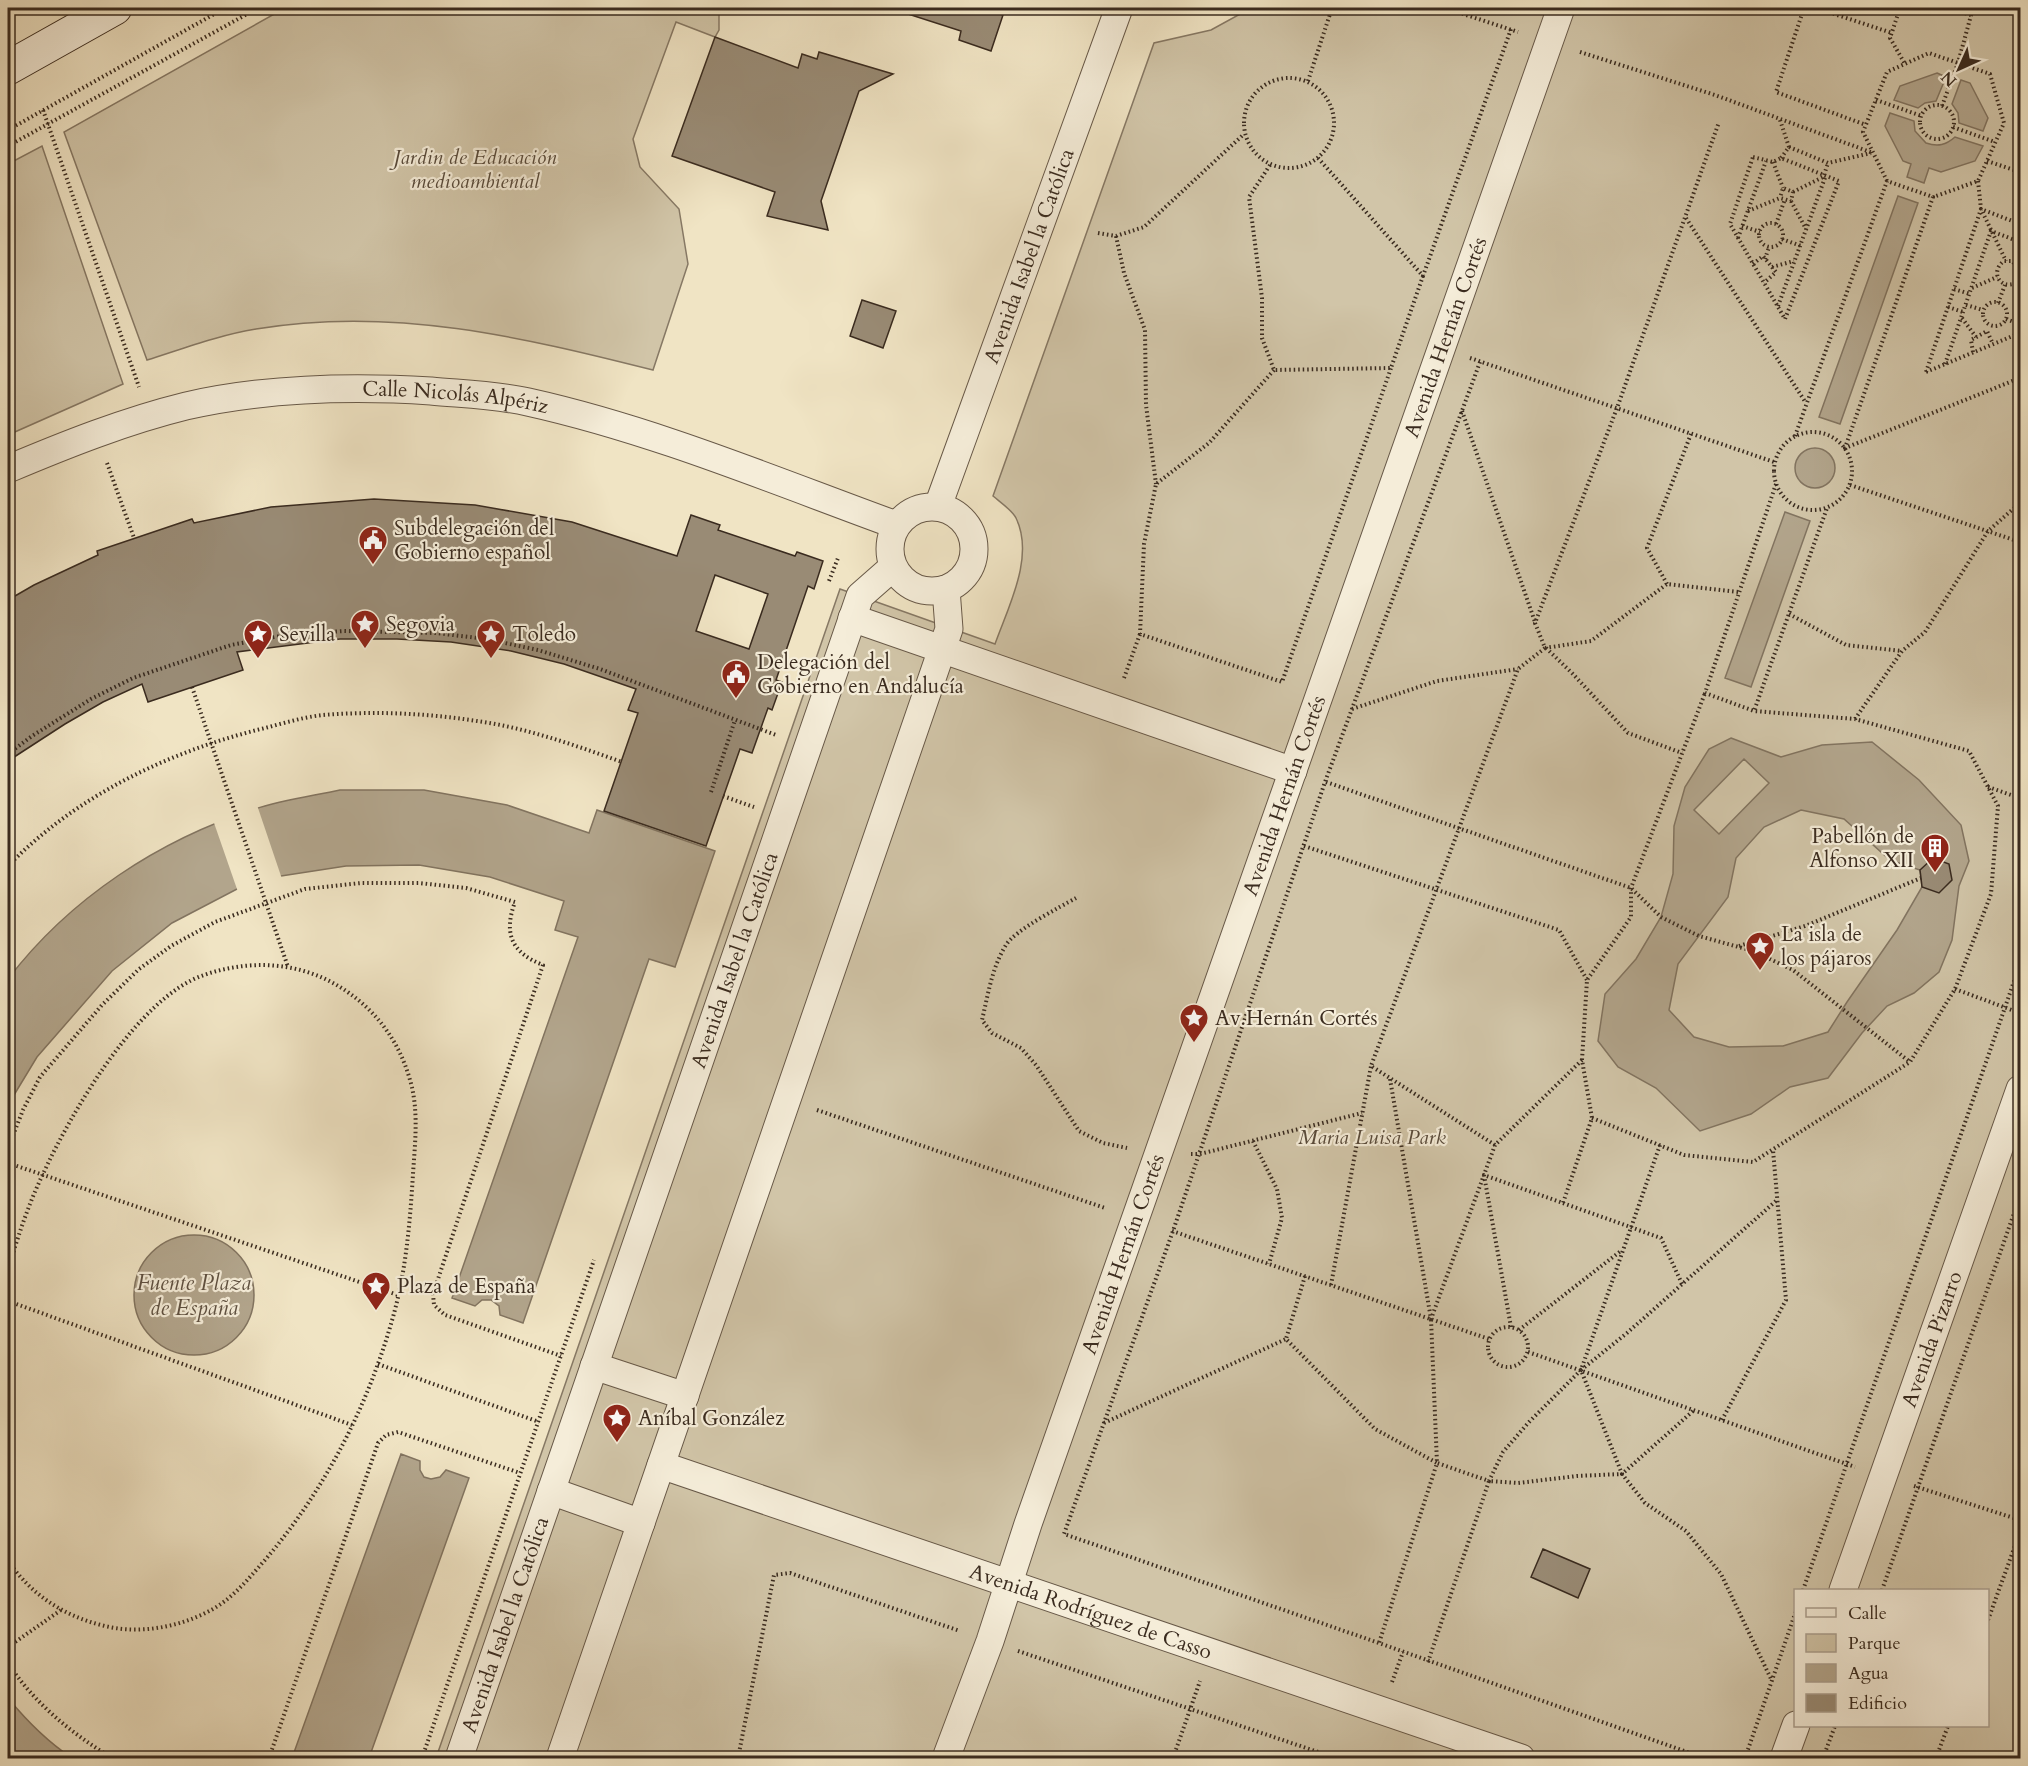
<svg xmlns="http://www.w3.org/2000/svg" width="2028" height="1766" viewBox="0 0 2028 1766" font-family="Cardo,serif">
  <rect width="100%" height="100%" fill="#f0e4c4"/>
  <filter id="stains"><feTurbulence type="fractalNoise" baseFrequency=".00333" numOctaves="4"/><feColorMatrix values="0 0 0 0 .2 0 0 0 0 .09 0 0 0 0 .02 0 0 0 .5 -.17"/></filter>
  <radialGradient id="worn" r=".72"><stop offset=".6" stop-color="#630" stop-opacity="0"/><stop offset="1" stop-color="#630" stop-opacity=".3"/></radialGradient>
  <path fill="#d1c5a8" stroke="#867864" stroke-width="1.5" fill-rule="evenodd" d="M285,8H719V30L715,37L676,22L633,139L640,167L679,209L688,264L653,370C522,337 392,306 256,329C219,335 182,349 147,360L64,132Z
    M1251,8H2020V1758H436L840,589L995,644C1008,607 1035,557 1016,518C1012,510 1000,502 993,496L1154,43L1211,30ZM1796,1590H1988V1726H1796Z
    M42,146L123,384L8,435V164Z"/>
  <path fill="#b2a58c" stroke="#827460" stroke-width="1.5" fill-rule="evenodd" d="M1937,73L1946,77L1936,101L1925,103L1918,108L1894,100L1900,86Z
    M1961,80L1970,83L1988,118L1983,131L1959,123L1958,113L1952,104Z
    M1890,113L1914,121L1915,131L1926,143C1938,147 1946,145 1955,137L1983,146L1975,161L1941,172L1929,168L1924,183L1907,177L1911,164L1903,161L1885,126Z
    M1898,196L1918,203L1840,424L1819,417Z
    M1795 468a20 20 0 1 1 40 0a20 20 0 1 1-40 0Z
    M1785,512L1810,521L1751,687L1725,678Z
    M1731,738L1781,757L1822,745L1872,742L1919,780L1961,825L1969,861L1959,886L1952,940L1939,972L1914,993L1887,1006L1862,1033L1828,1078L1790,1087L1751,1114L1700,1131L1656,1088L1618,1067L1598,1041L1605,994L1636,959L1661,917L1673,874L1674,826L1685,787L1709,749ZM1744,759L1769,783L1719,834L1694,810ZM1801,810L1844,819L1890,860L1920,870L1922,887L1897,930L1847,1002L1828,1032L1783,1046L1729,1047L1694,1037L1669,1010L1678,964L1728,897L1736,858L1764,827Z
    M340,790H424L507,805L589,833L597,810L715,851L675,967L649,959L523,1323L500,1315L499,1306L491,1300H482L475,1306L452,1298L578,937L555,930L564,901L490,877L419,865L346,866L281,876L237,889L172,923L112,971L37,1057L8,1105V979C70,898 159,840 255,809C282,800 312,796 340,790Z
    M134 1295a60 60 0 1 1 120 0a60 60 0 1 1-120 0Z
    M401,1454L420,1461V1470L424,1477L431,1479L440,1477L446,1470L469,1478L369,1758H292Z
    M8,1698C26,1720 48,1742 72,1758H8Z"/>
  <path fill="#f0e4c4" d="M257,805L282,879L238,892L213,820Z"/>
  <path fill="#998b75" stroke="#3a2b1f" stroke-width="1.5" fill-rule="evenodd" d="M909,8H981L1003,15L991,51L959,40L961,31L908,14Z
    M715,37L798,68L802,54L817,59L819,52L893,74L859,91L821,201L828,230L767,216L775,192L672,156Z
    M862,300L896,311L883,348L850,336Z
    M374,499L475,505L572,522L677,556L691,515L720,525L718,530L795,556L797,552L823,561L814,589L808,586L776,680L782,682L772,710L768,708L752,753L740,749L706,846L604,811L638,713L628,710L636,689L564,664L511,651L451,642L397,639H340L237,652L243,670L148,702L142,684L103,702L65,724L8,761V600L34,585L98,555L97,551L192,519L194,523L271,507ZM715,575L768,594L749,649L696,631Z
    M1933,858L1949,864L1952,880L1939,893L1922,887L1921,878L1920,870Z
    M1543,1549L1590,1569L1578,1598L1531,1577Z"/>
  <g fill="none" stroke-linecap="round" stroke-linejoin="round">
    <g stroke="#685948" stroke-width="29">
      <g id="street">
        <path id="s1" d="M8,469C65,445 125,421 186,406C265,388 351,386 431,391C463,394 497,395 528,402C654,430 775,481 896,525"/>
        <path id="s2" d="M938,506L1119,8"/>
        <circle cx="932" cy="549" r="42"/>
        <path d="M852,618L1293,771"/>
        <path d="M594,1366L685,1396"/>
        <path id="s3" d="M661,1465L1521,1758"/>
        <path d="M551,1491L641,1523"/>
        <path id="s4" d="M1843,1590L2020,1089"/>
        <path id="s5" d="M459,1758L860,596L893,567"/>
        <path d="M560,1758L949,629L946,589"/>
        <path id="s6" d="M946,1758L990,1641L1028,1524L1561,8"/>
        <path d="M1784,1758L1796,1725"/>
      </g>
    </g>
    <g stroke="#3a2b1f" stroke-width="35">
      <path id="secondary" d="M8,68L115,8"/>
    </g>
    <path stroke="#3a2b1f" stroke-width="4" stroke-dasharray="1.5 3" stroke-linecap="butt" d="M1445,8L1518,32
      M1804,8L1776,92L1866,125
      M1816,8L1892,33
      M1900,8L1890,38L1905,64
      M1948,8L1971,15
      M1580,52L1715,95L1873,153
      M1244 123a45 45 0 1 1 90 0a45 45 0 1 1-90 0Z
      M1308,81L1332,8
      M1876,100L1922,116
      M1920 122a17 17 0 1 1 34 0a17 17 0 1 1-34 0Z
      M1942,106L1958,63L1973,8
      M43,110L139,387
      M1780,120L1789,147L1781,158
      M1953,127L1995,142
      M8,130L225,8
      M8,146L258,8
      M1789,147L1828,163L1871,153
      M1753,157L1773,162L1781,158L1839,181L1785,319L1730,224Z
      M1318,158L1423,276L1511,29
      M1987,161L2020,172
      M1773,162L1783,188
      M1270,165L1249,197L1262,298V338L1274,370L1391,368L1423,276
      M1824,175L1828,163
      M1887,181L1863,132L1887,72L1929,53L1990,74L2004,123L1978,181L1933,197
      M1978,181L1981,209L2006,261
      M1793,192L1825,176
      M1791,201L1806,229
      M1748,211L1780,198L1791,201L1793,192L1783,188L1780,198
      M1686,218L1806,403
      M1759 235a12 12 0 1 1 24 0a12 12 0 1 1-24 0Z
      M1776,224L1785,199
      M1742,226L1760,232
      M1098,233L1116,236L1144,227L1244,134
      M1116,236L1124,273L1145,330L1146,405L1156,484
      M1738,238L1766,161
      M1782,239L1801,246
      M1765,259L1769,247
      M1753,264L1763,256L1776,272L1764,283
      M1772,267L1794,261
      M2020,270L2012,261H2004C1990,271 1999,290 2016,283L2020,276
      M2016,283L2020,292
      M1972,288L1997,277
      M1954,289L1970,294
      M1983 314a12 12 0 1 1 24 0a12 12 0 1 1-24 0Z
      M1998,303L2005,285
      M1966,305L1983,310
      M1778,306L1826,175
      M1948,307L1963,312
      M1962,318L1976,337
      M2006,319L2020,324
      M1973,352L1971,340L1987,331L1993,344
      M1470,358L1774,462
      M1480,362L1325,782L1173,1231L1064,1534L1379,1643L1704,1758
      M1945,364L1991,231L2020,242
      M1274,370L1209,443L1156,484L1144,544L1140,634L1282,682L1391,368
      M1926,372L1981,209L2020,224
      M1926,372L2020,333
      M1462,411L1535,622
      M1774 471a39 39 0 1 1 78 0a39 39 0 1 1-78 0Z
      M1795,436L1887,181L1933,197L1845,448L2020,378
      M107,463L134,538
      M1776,484L1705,693L1754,711L1827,508
      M1850,485L2020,542
      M829,581L838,558
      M1667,584L1647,548L1691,434
      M1789,614L1846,645L1902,651
      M1545,648L1591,641L1667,584L1739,592
      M1546,648L1572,673L1628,733L1682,753
      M1124,678L1140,634
      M192,687L288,967
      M1352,709L1437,681L1518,669
      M1855,719L1902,651L1925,632L1988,531L2020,503
      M8,754L32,736L91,699L133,678L231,645L286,635L344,631L436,633L486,639L538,650L600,669L776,735
      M1326,782L1631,888L1661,917L1699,936L1753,951L1793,970L1910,1062
      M1988,787L2020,798
      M711,792L735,720
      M723,796L754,807
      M1304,846L1559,930L1587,980
      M8,866C77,795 170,751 265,728C284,723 304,717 323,715C374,711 426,713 477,721C527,728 574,745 622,762
      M1076,898C1060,907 1015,930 1006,945C992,967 988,995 982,1020L992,1033L1021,1048L1036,1065L1079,1131L1103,1143L1127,1148
      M1739,946L1805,926L1921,878
      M1955,989L2020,1013
      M1390,1079L1431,1319L1495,1145L1582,1060
      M817,1110L1105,1208
      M1592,1118L1684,1155L1753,1162L1910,1062L1955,989L1991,894L1998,806L1969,751L1855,719L1754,711
      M1253,1141L1277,1189L1282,1218L1269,1264
      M1495,1145L1371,1066L1518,669L1545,648L1535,623L1617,408L1719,122
      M1660,1145L1581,1370L1627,1333L1777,1200
      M8,1148L23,1110L40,1077L102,1005L139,969L171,946L215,922L305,889L361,883H419L466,888L515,902C503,934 512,953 543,965L433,1294L434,1305L445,1315L561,1356
      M1191,1154H1200L1362,1113
      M8,1163L398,1295
      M1563,1203L1661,1238L1682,1284
      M1172,1231L1489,1339
      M8,1269C18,1237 28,1205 43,1174C71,1113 138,997 204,975C253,958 306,962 349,993C379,1014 400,1044 410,1080C419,1110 415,1143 413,1174C410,1222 406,1271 393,1317C368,1406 325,1490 265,1560C249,1578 234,1597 213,1609C179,1628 137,1635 101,1625C62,1615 31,1594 8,1561
      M1305,1276L1286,1339L1375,1429L1437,1463L1379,1643
      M1331,1285L1371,1066
      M8,1301L352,1425
      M1488 1347a20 20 0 1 1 40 0a20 20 0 1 1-40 0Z
      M1511,1327L1484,1175L1563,1203L1592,1118L1582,1060L1587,980L1631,917V888L1705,693
      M1519,1330L1622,1250
      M1528,1352L1855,1467
      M378,1364L539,1422
      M1693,1411L1622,1474L1645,1503L1686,1531L1721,1574L1772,1681
      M1722,1420L1786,1300L1773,1150
      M1104,1423L1286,1339
      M1914,1486L2020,1520
      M1803,1590L2020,964
      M1882,1590L2020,1196
      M1988,1620L2020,1532
      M8,1647L61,1610
      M1018,1651L1336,1758
      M1428,1662L1489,1481L1518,1483L1577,1476L1622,1474L1581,1370L1529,1422L1503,1452L1489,1481L1437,1463L1431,1319
      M8,1663C34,1703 71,1733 112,1758
      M1392,1682L1403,1652
      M269,1758L378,1443L386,1435L398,1432L520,1473
      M422,1758L594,1260
      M738,1758L774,1575L790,1573L960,1631
      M1173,1758L1200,1681
      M1745,1758L1796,1611
      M1823,1758L1835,1726
      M1936,1758L1948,1726"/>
    <use href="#street" stroke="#f5edd9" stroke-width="27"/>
    <use href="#secondary" stroke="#f5edd9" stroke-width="33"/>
  </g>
  <defs>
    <g id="civic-pin" transform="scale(1.5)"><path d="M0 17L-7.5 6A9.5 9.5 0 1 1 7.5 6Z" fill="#8f2418" stroke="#f5edd9"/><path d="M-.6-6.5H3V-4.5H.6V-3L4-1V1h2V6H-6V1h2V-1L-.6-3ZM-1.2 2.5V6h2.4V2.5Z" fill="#fff"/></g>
    <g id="sight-pin" transform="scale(1.5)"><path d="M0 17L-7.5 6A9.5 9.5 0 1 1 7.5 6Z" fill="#8f2418" stroke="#f5edd9"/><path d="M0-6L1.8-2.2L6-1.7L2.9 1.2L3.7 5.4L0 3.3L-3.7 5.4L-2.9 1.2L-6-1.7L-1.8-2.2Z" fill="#fff"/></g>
    <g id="building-pin" transform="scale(1.5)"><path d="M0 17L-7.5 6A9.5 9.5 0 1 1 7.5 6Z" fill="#8f2418" stroke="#f5edd9"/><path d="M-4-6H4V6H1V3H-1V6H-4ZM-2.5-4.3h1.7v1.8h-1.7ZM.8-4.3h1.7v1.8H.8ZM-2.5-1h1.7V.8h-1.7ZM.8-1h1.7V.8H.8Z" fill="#fff"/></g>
  </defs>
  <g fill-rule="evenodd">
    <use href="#civic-pin" x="373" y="540"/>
    <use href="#sight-pin" x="365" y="624"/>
    <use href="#sight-pin" x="258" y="634"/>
    <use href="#sight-pin" x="491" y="634"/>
    <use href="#civic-pin" x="736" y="674"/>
    <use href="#building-pin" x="1935" y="848"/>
    <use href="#sight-pin" x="1760" y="946"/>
    <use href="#sight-pin" x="1194" y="1018"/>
    <use href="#sight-pin" x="376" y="1286"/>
    <use href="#sight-pin" x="617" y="1418"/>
  </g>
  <g text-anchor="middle" stroke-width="4.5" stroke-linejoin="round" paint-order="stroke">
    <g font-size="21" font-style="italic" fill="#584a3a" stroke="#f5edd9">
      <text x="475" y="164">Jardin de Educación<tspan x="475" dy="24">medioambiental</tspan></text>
      <text x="1372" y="1144">Maria Luisa Park</text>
    </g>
    <g font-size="21" fill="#3a2b1f" stroke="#f5edd9">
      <text dy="7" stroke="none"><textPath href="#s2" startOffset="266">Avenida Isabel la Católica</textPath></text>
      <text dy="7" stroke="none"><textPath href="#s6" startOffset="1506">Avenida Hernán Cortés</textPath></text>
      <text dy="7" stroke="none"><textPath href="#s1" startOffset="460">Calle Nicolás Alpériz</textPath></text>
      <text dy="7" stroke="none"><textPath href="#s6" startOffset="1020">Avenida Hernán Cortés</textPath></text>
      <text dy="7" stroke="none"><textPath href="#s5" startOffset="844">Avenida Isabel la Católica</textPath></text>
      <text dy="7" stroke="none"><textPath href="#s6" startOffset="534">Avenida Hernán Cortés</textPath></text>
      <text dy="7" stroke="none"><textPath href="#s4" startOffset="266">Avenida Pizarro</textPath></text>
      <text dy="7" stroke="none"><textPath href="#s3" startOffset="454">Avenida Rodríguez de Casso</textPath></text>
      <text dy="7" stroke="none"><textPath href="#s5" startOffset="141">Avenida Isabel la Católica</textPath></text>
    </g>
    <g font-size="21" fill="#3a2b1f" stroke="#f5edd9" text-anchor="start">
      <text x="394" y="535">Subdelegación del<tspan x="394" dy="24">Gobierno español</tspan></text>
      <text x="386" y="631">Segovia</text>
      <text x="279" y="641">Sevilla</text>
      <text x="512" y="641">Toledo</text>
      <text x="757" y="669">Delegación del<tspan x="757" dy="24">Gobierno en Andalucía</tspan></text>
      <text x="1914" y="843" text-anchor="end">Pabellón de<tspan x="1914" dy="24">Alfonso XII</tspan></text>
      <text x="1781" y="941">La isla de<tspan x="1781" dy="24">los pájaros</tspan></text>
      <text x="1215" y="1025">Av.Hernán Cortés</text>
      <text x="397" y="1293">Plaza de España</text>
      <text x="638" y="1425">Aníbal González</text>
    </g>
    <g font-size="22" font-style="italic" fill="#5e5040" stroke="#f5edd9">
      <text x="194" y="1290">Fuente Plaza<tspan x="194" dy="25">de España</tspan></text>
    </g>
  </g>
  <rect width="2028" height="1766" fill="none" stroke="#f0e4c4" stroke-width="30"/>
  <rect x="9" y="9" width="2010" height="1748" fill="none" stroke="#3a2b1f" stroke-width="3"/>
  <rect x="15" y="15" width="1998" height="1736" fill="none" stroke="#3a2b1f" stroke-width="1.5"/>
  <rect x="1794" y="1589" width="195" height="138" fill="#f5edd9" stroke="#aa9f8f" stroke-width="1.5"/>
  <rect x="1806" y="1608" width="30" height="9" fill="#f5edd9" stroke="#aa9f8f" stroke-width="1.5"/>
  <text x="1848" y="1619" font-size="18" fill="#3a2b1f">Calle</text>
  <rect x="1806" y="1634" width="30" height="18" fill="#d1c5a8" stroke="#aa9f8f" stroke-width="1.5"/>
  <text x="1848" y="1649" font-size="18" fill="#3a2b1f">Parque</text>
  <rect x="1806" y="1664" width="30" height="18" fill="#b2a58c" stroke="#aa9f8f" stroke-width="1.5"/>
  <text x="1848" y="1679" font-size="18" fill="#3a2b1f">Agua</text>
  <rect x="1806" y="1694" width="30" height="18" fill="#998b75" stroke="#aa9f8f" stroke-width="1.5"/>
  <text x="1848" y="1709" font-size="18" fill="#3a2b1f">Edificio</text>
  <g transform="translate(1959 69) rotate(225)" stroke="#f5edd9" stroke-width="4.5" paint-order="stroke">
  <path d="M0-4.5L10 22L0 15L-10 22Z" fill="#3a2b1f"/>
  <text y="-9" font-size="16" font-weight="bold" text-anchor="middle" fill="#3a2b1f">N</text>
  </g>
  <rect width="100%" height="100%" filter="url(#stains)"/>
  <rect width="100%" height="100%" fill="url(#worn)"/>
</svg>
